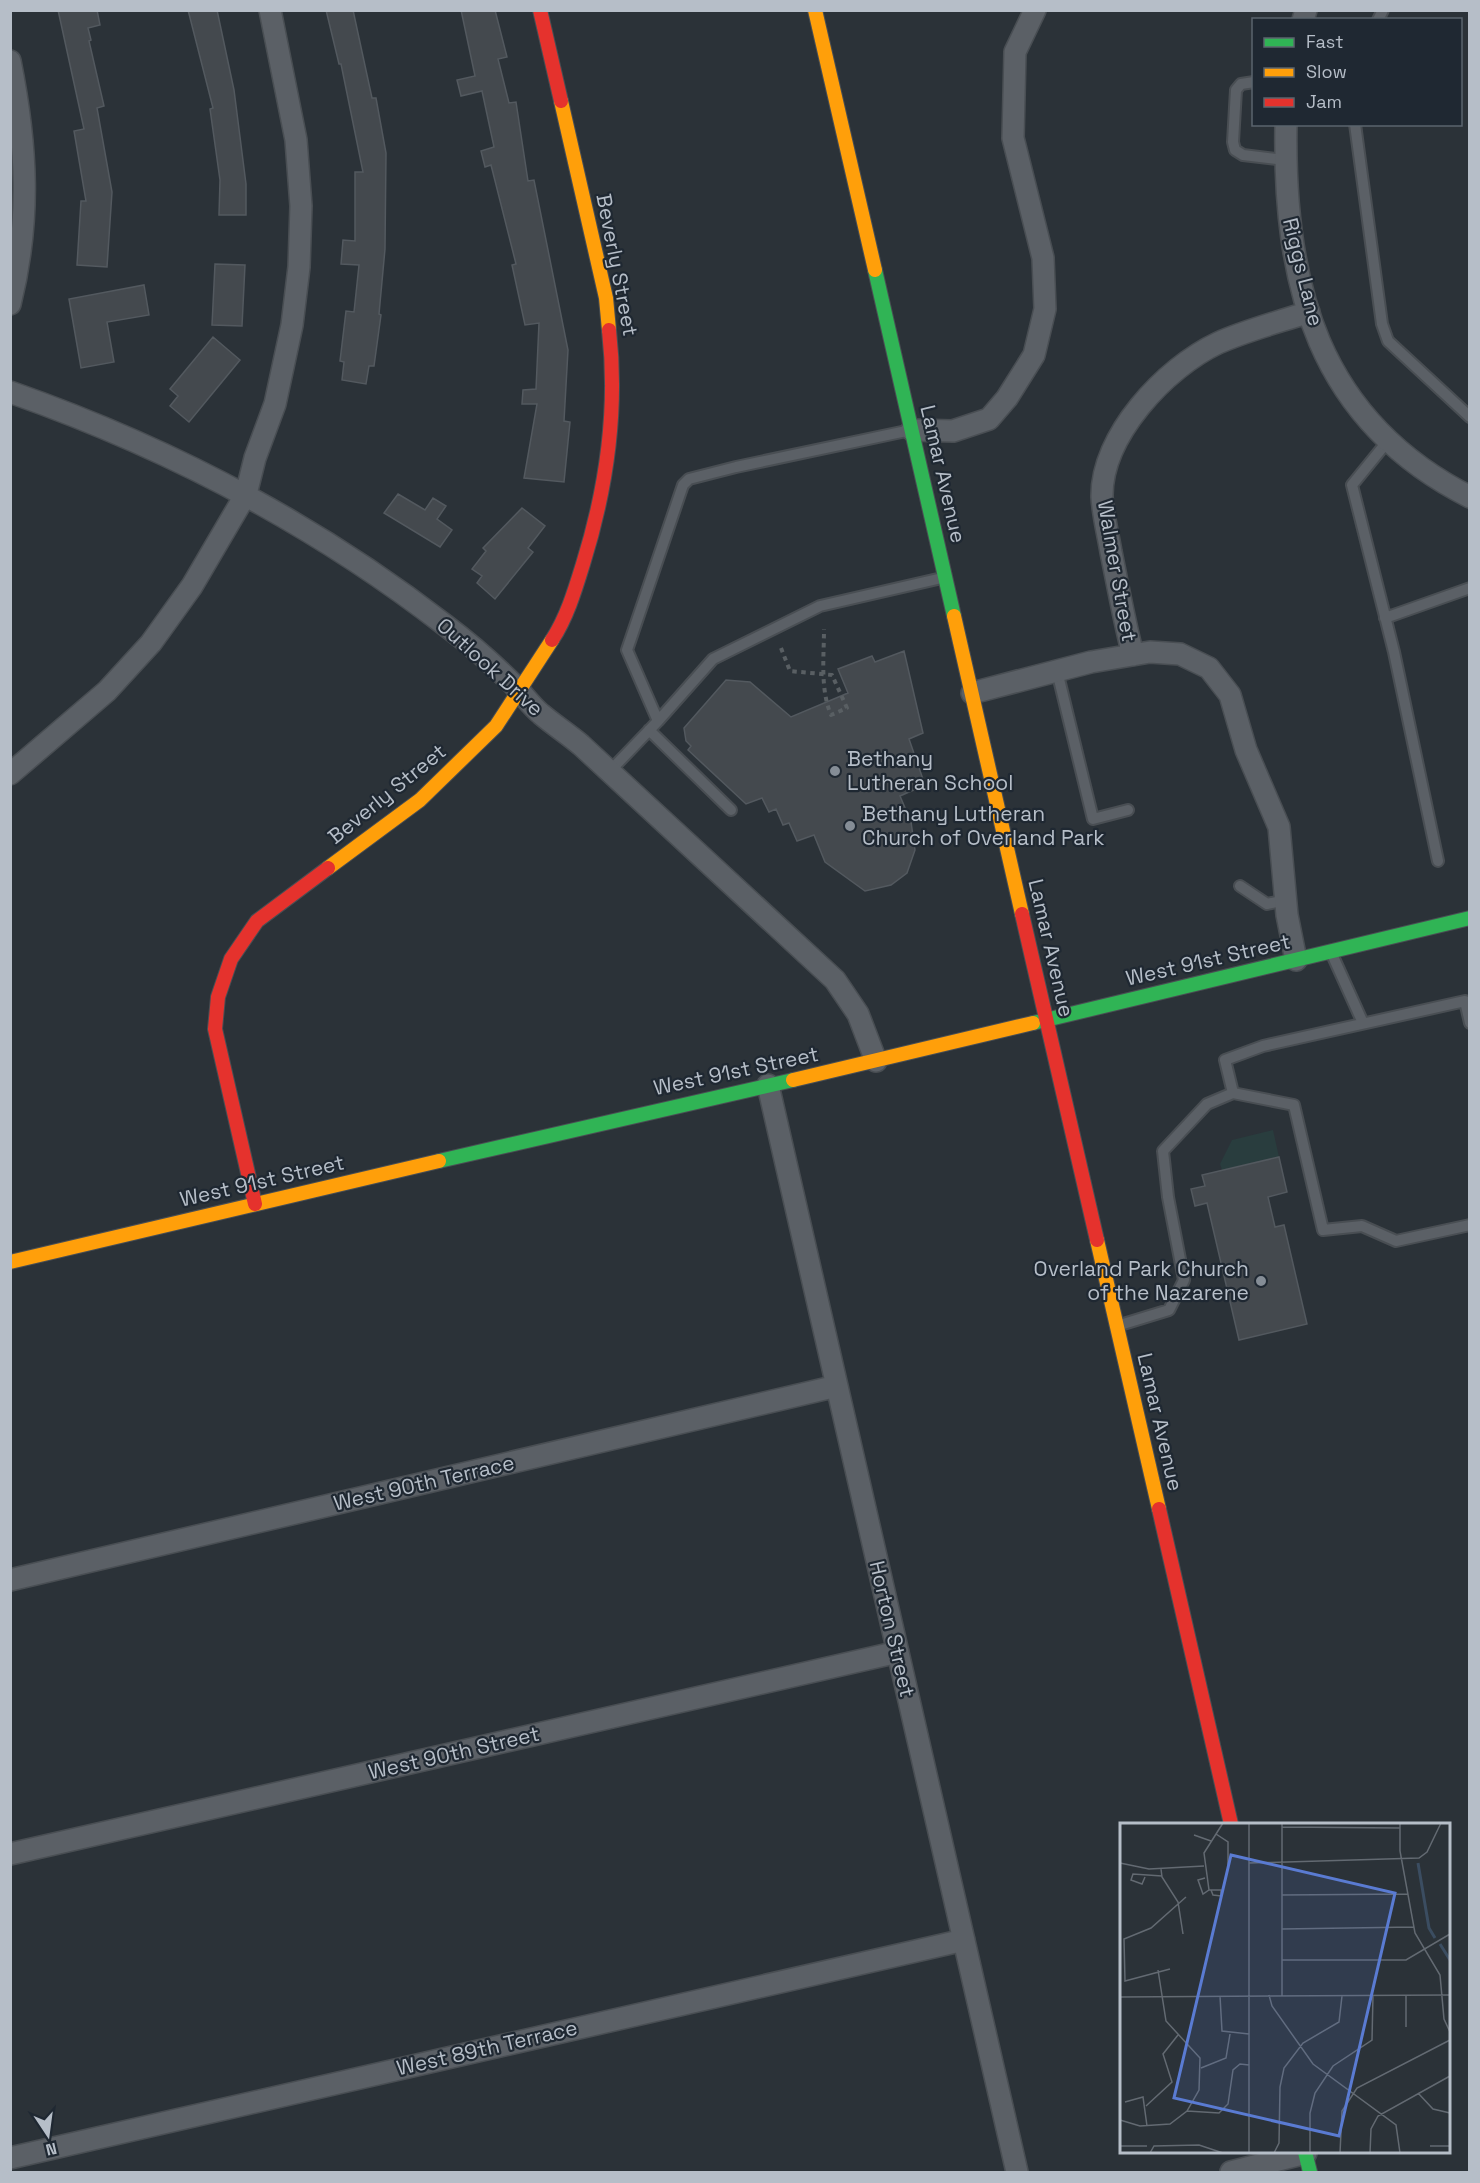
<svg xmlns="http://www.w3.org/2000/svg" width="1480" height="2183" viewBox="0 0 1480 2183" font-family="'Space Grotesk',sans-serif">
  <rect width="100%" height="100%" fill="#2b3238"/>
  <path fill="#293d3e" d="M1273,1130L1279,1157L1222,1170L1220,1164L1232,1140Z"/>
  <path fill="#44494e" stroke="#53595f" stroke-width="1.5" d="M58,10H97L100,25L88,28L91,40L89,41L104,106L97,108L112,192L107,267L77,265L81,201H86L74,131L84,129Z
    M188,10H217L234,90L246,184V215H219L220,180L210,109L213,108Z
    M326,10H353L372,98H376L386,153L385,249L379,314L381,315L374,366H369L366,384L342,380L344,362L340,361L346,311L354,312L359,265L341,264L343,240L355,241V172H363L341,64H339Z
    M461,10H495L507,57L498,59L509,103L516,102L528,181L534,180L568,350L564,421L570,422L564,482L524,478L537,404H522L523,390L536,389L539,323L525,325L512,265L516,264L491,165L485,167L481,151L494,147L482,91L461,96L457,80L475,76Z
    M215,264L245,265L242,326L212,325Z
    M144,285L149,315L107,322L114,362L81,368L69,299Z
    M213,337L240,360L189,422L170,406L178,396L170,389Z
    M398,494L425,510L433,498L446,506L437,519L452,530L440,547L384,513Z
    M522,508L545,526L528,548L533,552L495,599L477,583L482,576L472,569L486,551L483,548Z
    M904,651L923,733L909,739L925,785L900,796L911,822L915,850L907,873L891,885L865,891L825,862L814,835L797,841L789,823L783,825L776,809L769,812L762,798L746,804L688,750L691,746L686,741L684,728L726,680L750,682L791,717L848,693L838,669L872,656L875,662Z
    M1279,1157L1287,1192L1268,1197L1275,1227L1284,1225L1307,1324L1239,1340L1207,1203L1195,1206L1191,1189L1205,1186L1202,1175Z"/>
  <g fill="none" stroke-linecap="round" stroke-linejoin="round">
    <g stroke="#494e53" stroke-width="14">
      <path id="lane" d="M1378,20L1383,10
        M1254,82L1241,84L1236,90L1233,142L1235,150L1243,155L1285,160
        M1355,124L1382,324L1388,341L1470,417
        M1387,442L1352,485L1394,652L1438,861
        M1385,618L1470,588
        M1057,671L1093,819L1128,810
        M658,721L713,659L820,606L942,578
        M649,730L731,810
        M610,771L658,721L627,650L683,485L689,479L736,467L911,430
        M1240,886L1267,904L1286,900
        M1331,952L1363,1023
        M1233,1093L1225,1060L1263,1046L1465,1001L1470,1023
        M1120,1325L1169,1310L1184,1280L1168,1197L1163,1151L1207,1104L1233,1093L1294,1105L1323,1230L1362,1226L1396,1241L1470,1225"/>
    </g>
    <g stroke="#494e53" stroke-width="24">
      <path id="street" d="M1303,20L1306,10
        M10,61C27,146 31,220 10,304
        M1286,124C1283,284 1317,420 1470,497
        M10,392C167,447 313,523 445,625C469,643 492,663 513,684C523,694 531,706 541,714C554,725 568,734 581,745L835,980L858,1014L876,1061
        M912,430L953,431L989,419L1007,398L1034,355L1045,309L1043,258L1013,138L1015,52L1035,10
        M1133,655C1124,620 1118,586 1111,552C1108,534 1103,515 1102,497C1101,436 1165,368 1218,343C1247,330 1279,322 1309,312
        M972,693L1091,662L1150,652L1180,654L1209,668L1230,695L1246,750L1279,827L1287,915L1296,960
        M10,774L107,691L151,643L192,586L246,494L255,458L275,404L292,325L299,267L301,206L296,140L270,10
        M768,1085L1017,2172
        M10,1580L837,1386
        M10,1854L898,1652
        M10,2158L964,1940
        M1231,2172L1306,2153"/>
    </g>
    <g stroke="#494e53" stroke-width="16">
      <path id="fast" d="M875,270L954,616
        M1033,1023L1470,918
        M439,1161L793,1080
        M1305,2152L1310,2172"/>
    </g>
    <g stroke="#494e53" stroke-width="16">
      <path id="slow" d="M815,10L875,270
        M561,101L606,298L609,330
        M954,616L1022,914
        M328,868L420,800L496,726L552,640
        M793,1080L1033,1023
        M1097,1240L1159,1509
        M10,1262L439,1161"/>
    </g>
    <g stroke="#494e53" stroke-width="16">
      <path id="jam" d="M540,10L561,101
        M552,640C567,617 575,590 583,564C607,487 618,410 609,330
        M1022,914L1097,1240
        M255,1204L215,1029L218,997L231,959L257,921L328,868
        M1159,1509L1231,1824"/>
    </g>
    <path stroke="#595f63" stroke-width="4" stroke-dasharray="4.5 4.5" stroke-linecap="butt" d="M781,648L790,671L832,675L847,708L831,715C820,689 824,657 824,629"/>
    <use href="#lane" stroke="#5b6066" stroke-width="10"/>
    <use href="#street" stroke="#5b6066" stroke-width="21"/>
    <use href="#fast" stroke="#30b455" stroke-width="14"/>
    <use href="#slow" stroke="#ff9f0a" stroke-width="14"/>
    <use href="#jam" stroke="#e5322d" stroke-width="14"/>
  </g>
  <g fill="#858d96" stroke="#1f2832" stroke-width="2">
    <circle cx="835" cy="771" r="6"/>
    <circle cx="850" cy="826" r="6"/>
    <circle cx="1261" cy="1281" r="6"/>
  </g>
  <g text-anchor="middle" stroke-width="4.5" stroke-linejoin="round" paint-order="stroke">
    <g font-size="21" fill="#b6bec8" stroke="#1f2832">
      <text transform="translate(617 265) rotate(79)" y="7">Beverly Street</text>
      <text transform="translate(1303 272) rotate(76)" y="7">Riggs Lane</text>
      <text transform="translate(943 474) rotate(77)" y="7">Lamar Avenue</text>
      <text transform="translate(1117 571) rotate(80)" y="7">Walmer Street</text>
      <text transform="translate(490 667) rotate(42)" y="7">Outlook Drive</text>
      <text transform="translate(387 794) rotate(-39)" y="7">Beverly Street</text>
      <text transform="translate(1051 948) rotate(77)" y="7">Lamar Avenue</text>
      <text transform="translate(1208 960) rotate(-13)" y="7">West 91st Street</text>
      <text transform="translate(736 1071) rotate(-12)" y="7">West 91st Street</text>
      <text transform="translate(262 1181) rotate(-13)" y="7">West 91st Street</text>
      <text transform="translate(1160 1422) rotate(77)" y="7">Lamar Avenue</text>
      <text transform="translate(424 1483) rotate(-13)" y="7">West 90th Terrace</text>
      <text transform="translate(892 1629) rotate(77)" y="7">Horton Street</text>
      <text transform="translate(454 1753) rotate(-13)" y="7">West 90th Street</text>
      <text transform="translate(487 2048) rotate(-13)" y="7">West 89th Terrace</text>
    </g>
    <g font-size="21" fill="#b6bec8" stroke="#1f2832" text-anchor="start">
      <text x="847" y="766">Bethany<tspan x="847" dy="24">Lutheran School</tspan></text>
      <text x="862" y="821">Bethany Lutheran<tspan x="862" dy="24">Church of Overland Park</tspan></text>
      <text x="1249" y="1276" text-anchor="end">Overland Park Church<tspan x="1249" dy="24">of the Nazarene</tspan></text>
    </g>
  </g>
  <g transform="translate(1120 1823)">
    <rect width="330" height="330" fill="#2b3238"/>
    <path fill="none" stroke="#3b4d61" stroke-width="3" d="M298,40L309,105L315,115M320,121L330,137"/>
    <path fill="none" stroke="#636a72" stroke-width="1.5" d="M280,0V28L295,110L320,152L324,196L330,209M162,4L280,5M96,11L108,19V42M74,12L91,18M0,40L29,46L84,43M129,40L299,35L307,29L321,0M41,46L42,54L58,79L63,111M25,54L22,61L11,57L13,51L42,53M85,55L78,57L83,71L89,67H101V73L93,72L91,67M89,67L84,30L103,0M162,72L288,71M162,106L294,104M162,137H286L330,111M50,146L5,158L4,116L31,105L66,74M149,172L152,183L193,241L276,302L280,330M286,172V204M100,173L102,208L129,211M162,173V0M0,174L330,172M81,245L106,235L110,211M298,270L313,286L330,290M5,279L23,274L27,303M26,283L52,259L43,231L58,212M67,288L99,290L108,281L113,247L120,241L129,242M0,297L20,303L50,301L67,288L79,267L80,235L46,198L38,147M0,323H27M310,323H330M30,330L34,323L79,322L103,330M129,330V0M154,330L159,320L160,264L164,245L183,220L219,199L222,173M190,330V290L195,270L213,243L252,217L253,172M220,330L222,288L237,265L330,217M250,330L251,306L258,293L330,253"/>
    <path fill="#5a7bd2" fill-opacity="0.15" stroke="#5a7bd2" stroke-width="3" d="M111,32L275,70L219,313L54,275Z"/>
    <rect width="330" height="330" fill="none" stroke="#b6bec8" stroke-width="3"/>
  </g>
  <rect width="1480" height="2183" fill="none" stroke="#b6bec8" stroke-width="24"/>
  <rect x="1252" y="18" width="210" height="108" fill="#1f2832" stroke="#5b646e" stroke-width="1.5"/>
  <rect x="1264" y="38" width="30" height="9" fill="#30b455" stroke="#5b646e" stroke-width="1.5"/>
  <text x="1306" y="48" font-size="18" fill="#b6bec8">Fast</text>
  <rect x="1264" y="68" width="30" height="9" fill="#ff9f0a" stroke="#5b646e" stroke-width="1.5"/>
  <text x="1306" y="78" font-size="18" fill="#b6bec8">Slow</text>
  <rect x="1264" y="98" width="30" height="9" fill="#e5322d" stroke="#5b646e" stroke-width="1.5"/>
  <text x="1306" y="108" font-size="18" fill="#b6bec8">Jam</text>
  <g transform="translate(48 2135) rotate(167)" stroke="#1f2832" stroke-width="4.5" paint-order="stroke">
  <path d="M0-4.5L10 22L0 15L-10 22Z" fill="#b6bec8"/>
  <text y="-9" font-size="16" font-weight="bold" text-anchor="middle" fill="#b6bec8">N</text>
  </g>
</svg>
